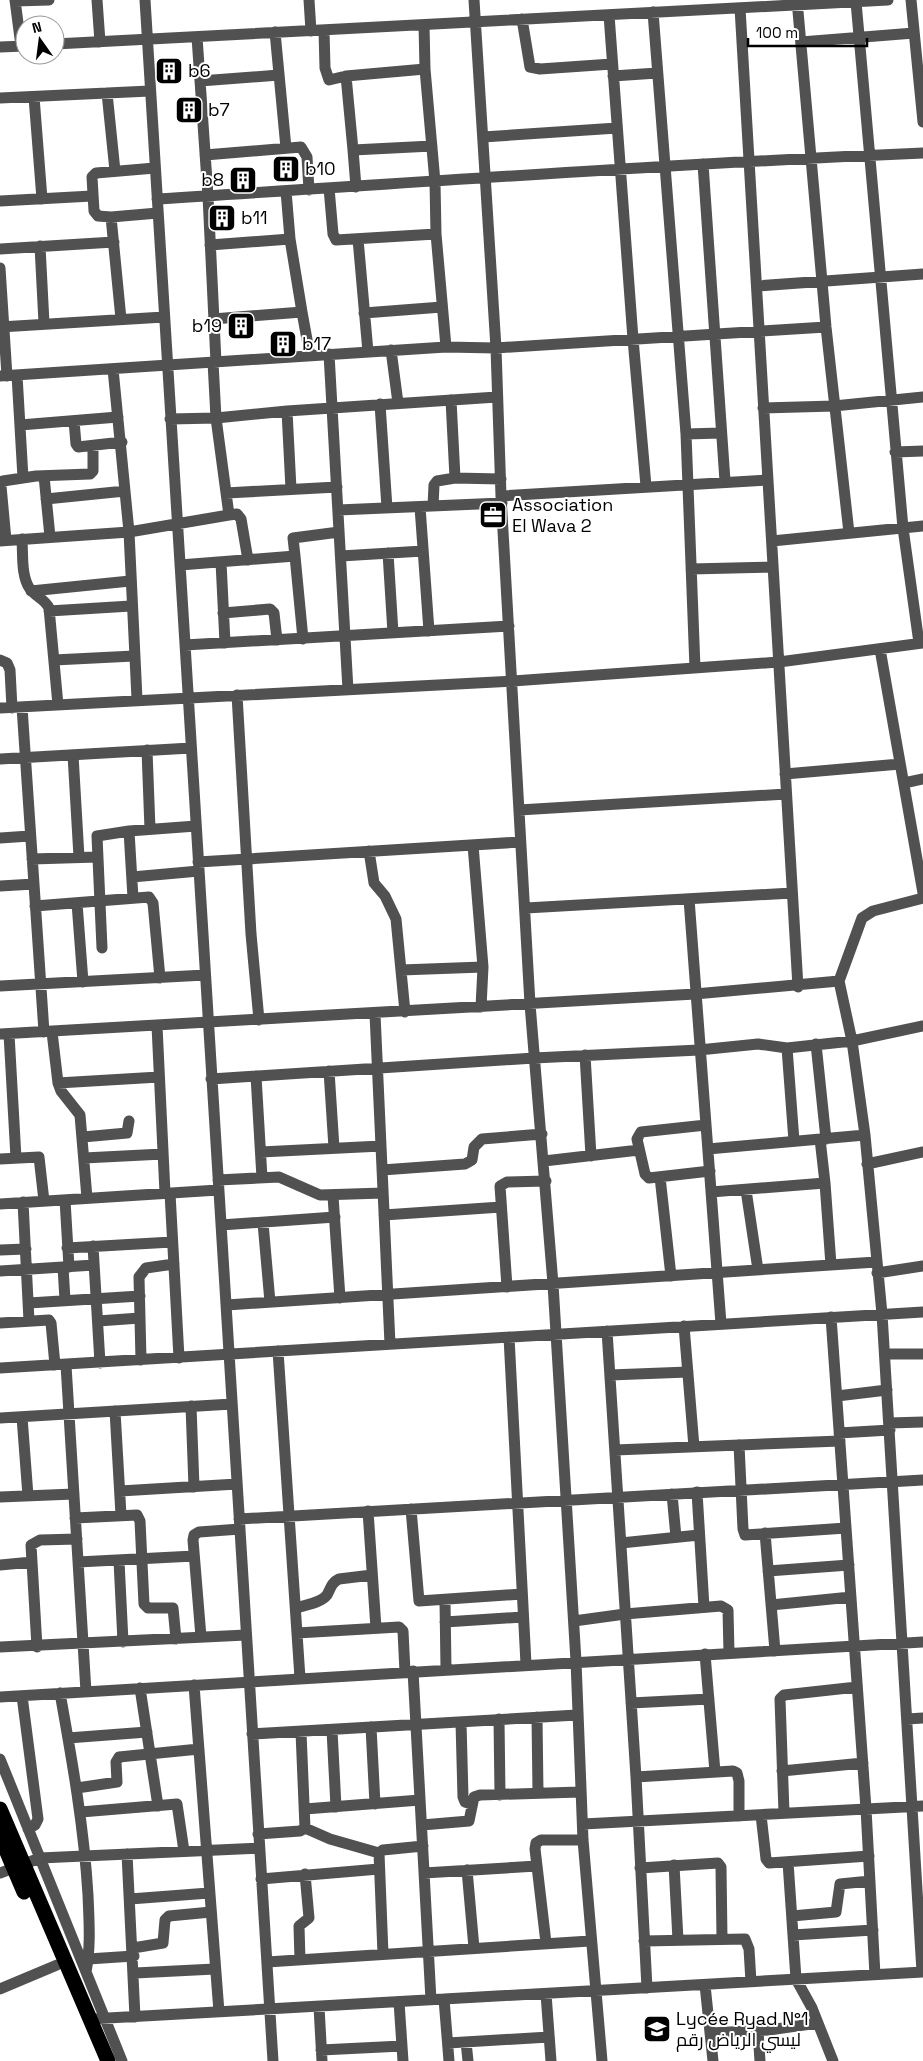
<svg xmlns="http://www.w3.org/2000/svg" width="923" height="2061" viewBox="0 0 923 2061" font-family="'Space Grotesk',Cairo,sans-serif">
  <rect width="100%" height="100%" fill="#fff"/>
  <g fill="none" stroke-linecap="round" stroke-linejoin="round">
    <path stroke="#515151" stroke-width="11" d="M15,0L21,46
      M97,0L100,42
      M145,0L273,2061
      M309,0L311,31
      M474,0L496,348L501,496L530,1004L553,1284L576,1661L583,1840L602,2061
      M797,0L826,327L849,533
      M911,0L923,122
      M15,1L49,0
      M856,2L903,528L919,643
      M740,8L798,987
      M653,12L686,434L695,668
      M609,15L633,339L646,486
      M522,19L530,67L540,69L612,64
      M424,25L425,69L435,182L436,234L446,347
      M324,30L325,68L329,80L346,76L425,69
      M275,32L286,148
      M197,37L208,196L216,362
      M801,42L914,33
      M55,44L888,0
      M0,47L25,46
      M346,76L353,150L432,146
      M613,76L657,73
      M200,81L279,75
      M107,93L115,171
      M34,97L42,199
      M0,98L150,91
      M483,137L617,128
      M353,150L356,187
      M205,155L301,147L307,157L309,190
      M703,164L725,481
      M155,168L96,173L92,177L94,211L98,216L111,217L158,213
      M329,188L333,234L336,240L436,234
      M157,199C412,183 667,164 923,153
      M0,201L92,196
      M111,217L121,319
      M358,239L368,352
      M210,245L290,239
      M40,246L44,323
      M0,249L114,242
      M0,268L7,376
      M757,286L923,274
      M302,312L310,356
      M364,313L442,307
      M213,319L302,312L290,239L286,191
      M0,327L164,317
      M391,350L398,403
      M329,354L348,690
      M113,369L129,532L137,699
      M17,375L23,478
      M0,376L446,347L496,348L826,327
      M451,400L455,478
      M380,404L387,508
      M763,408L834,406L923,397
      M287,411L291,489
      M170,419L216,418L287,411L497,397
      M74,421L76,444L78,447L122,442
      M20,425L118,417
      M686,434L721,433
      M895,452L923,451
      M44,476L50,537
      M226,493L337,487
      M501,496L768,480
      M46,499L125,491
      M433,506L434,485L437,481L455,478L501,479
      M420,507L429,631
      M338,510L502,503
      M229,515L237,514L241,519L248,560
      M22,539C23,554 21,577 30,589C36,597 45,599 49,608L58,705
      M6,540L1,486L3,481L36,476L90,474L93,471V446
      M0,541L129,532L229,515L216,418L213,362
      M772,541L923,526
      M388,553L393,633
      M295,556L293,538L339,532
      M341,556L423,551
      M221,562L225,643
      M180,565L295,556L303,639
      M691,569L773,567
      M31,591L130,581
      M49,611L131,606
      M223,613L270,609L274,613L277,640
      M185,645L509,626
      M880,649L923,893
      M0,660L7,663L10,670L12,708
      M54,660L134,656
      M237,695L251,934L259,1020
      M22,707L44,1032
      M0,708L513,681L779,662L923,643
      M147,750L150,829
      M73,755L79,857
      M0,759L191,748
      M785,774L900,764
      M904,783L923,779
      M519,810L786,794
      M129,831L133,898
      M0,838L30,836
      M473,845L483,967L481,1007
      M369,851L374,883L385,896L396,919L405,1012
      M32,859L97,857
      M198,862L520,842
      M132,877L199,871
      M0,886L34,884
      M689,899L721,1324
      M77,903L83,982
      M35,906L149,897L153,903L160,978
      M526,908L792,893
      M102,948L97,836L129,831L196,826
      M401,970L483,967
      M0,986L205,975
      M375,1014L390,1344
      M157,1026L165,1193
      M52,1032L58,1083L61,1091L80,1115L87,1198
      M0,1034L695,994L839,981
      M9,1034L16,1158
      M816,1044L826,1139
      M787,1048L794,1141
      M585,1055L591,1156
      M329,1071L334,1148
      M256,1076L262,1178
      M211,1079L534,1058L699,1050L758,1044L787,1048L852,1041L923,1026
      M58,1083L159,1077
      M706,1125L641,1132L637,1139L645,1174L649,1178L710,1171
      M83,1137L127,1133L129,1121
      M820,1139L825,1183
      M708,1149L865,1135
      M261,1152L381,1146
      M84,1158L163,1154
      M0,1159L39,1157L44,1201
      M544,1161L639,1150
      M867,1164L923,1152
      M382,1170L465,1164L472,1160L474,1147L482,1139L542,1134
      M660,1177L671,1276
      M218,1180L279,1177L320,1195L383,1193
      M746,1190L758,1270
      M711,1192L825,1183L831,1265
      M170,1193L179,1358
      M333,1196L340,1298
      M65,1200L69,1267
      M23,1202L29,1321
      M0,1204L218,1190
      M384,1215L501,1207
      M263,1223L270,1302
      M221,1225L335,1217
      M93,1246L100,1363
      M67,1248L172,1242
      M0,1250L26,1249
      M63,1267L65,1300
      M0,1271L94,1265
      M877,1273L923,1266
      M507,1287L500,1186L507,1182L546,1181
      M29,1303L140,1296
      M227,1305L876,1262
      M831,1317L866,1809L875,1975
      M98,1321L140,1318
      M0,1323L49,1320L51,1323L55,1365
      M684,1326L694,1447
      M607,1331L636,1777L647,1988
      M509,1337L526,1664
      M278,1351L300,1678
      M885,1354H923
      M141,1360L139,1277L146,1268L174,1264
      M66,1365L86,1692
      M0,1368L923,1312
      M610,1375L688,1372
      M837,1396L887,1390
      M191,1406L194,1487
      M115,1411L121,1515
      M22,1417L28,1496
      M0,1418L232,1404
      M889,1423L923,1422
      M839,1433L890,1430
      M739,1445L743,1529L745,1535L846,1528
      M615,1450L840,1441
      M120,1491L237,1484
      M697,1492L704,1607
      M672,1494L676,1537
      M0,1497L74,1494
      M411,1509L419,1601L522,1594
      M368,1511L376,1628
      M75,1518L137,1515L140,1521L144,1604L148,1608H173L176,1639
      M239,1519L923,1480
      M765,1533L775,1651
      M621,1543L699,1535
      M119,1561L123,1642
      M78,1562L194,1556
      M0,1565L32,1562
      M768,1571L849,1565
      M445,1601L446,1669
      M771,1605L851,1597
      M296,1608C305,1605 321,1603 327,1595C331,1588 331,1583 339,1579L372,1575
      M574,1621L625,1614L721,1606L728,1610L729,1653
      M445,1622L523,1617
      M297,1633L399,1627L403,1631L405,1672
      M201,1637L193,1540L194,1535L199,1532L240,1529
      M0,1647L246,1635
      M37,1647L31,1545L40,1540L77,1539
      M705,1654L715,1772
      M413,1671L431,2000
      M194,1685L219,2012
      M140,1688L158,1806
      M60,1693C72,1760 84,1827 88,1895C89,1921 91,1946 86,1972
      M22,1696L38,1819L35,1825L28,1829
      M0,1697L923,1642
      M631,1703L709,1699
      M537,1717L538,1793
      M499,1719L500,1795
      M907,1719L923,1718
      M461,1722L463,1797L465,1802L471,1804
      M371,1727L375,1804
      M332,1730L336,1807
      M252,1734L577,1715
      M68,1738L147,1732
      M0,1759L122,2061
      M782,1771L863,1763
      M636,1777L733,1771L737,1773L739,1781V1816
      M77,1788L117,1782L116,1762L119,1757L199,1749
      M305,1809L420,1800
      M81,1812L177,1804L184,1851
      M784,1813L780,1699L784,1695L857,1687
      M761,1815L766,1859L769,1863L869,1856
      M583,1824L923,1806
      M422,1825L469,1821L474,1797L480,1795L580,1792
      M305,1828L330,1839L379,1853
      M258,1834L300,1831L305,1828L301,1732
      M127,1854L135,2017
      M788,1862L796,1979L812,2008L833,2061
      M674,1865L678,1940
      M640,1868L718,1863L721,1867L722,1939
      M467,1870L474,1948
      M0,1873L40,1858L259,1848
      M424,1873L537,1866
      M261,1879L379,1869
      M130,1899L209,1893
      M792,1916L836,1912L840,1884L870,1881
      M793,1935L873,1930
      M644,1941L745,1939L749,1949L751,1982
      M546,1943L535,1849L536,1843L541,1840H583
      M133,1948L163,1943L165,1920L169,1916L211,1912
      M383,1954L379,1853L383,1850L423,1846
      M88,1959L134,1956
      M300,1960L299,1926L309,1918L305,1874
      M267,1962L590,1941
      M922,1972L882,1314L865,1135L852,1041L839,981L862,918L873,911L923,898
      M135,1973L215,1969
      M705,1985L713,2061
      M0,1989L57,1965
      M546,1994L551,2061
      M444,1999L449,2061
      M399,2002L403,2061
      M319,2007L322,2061
      M90,2019L923,1972
      M758,2031L760,2061
      M710,2033L769,2030L818,2023
      M466,2042L468,2061
      M448,2043L549,2037
      M321,2050L402,2046"/>
    <path stroke="#000" stroke-width="15" d="M0,1809L108,2061
      M0,1836L24,1892"/>
  </g>
  <defs>
    <g id="building-square" transform="scale(1.4375)"><rect x="-9" y="-9" width="18" height="18" rx="4" fill="#000" stroke="#fff"/><path d="M-4-6H4V6H1V3H-1V6H-4ZM-2.5-4.3h1.7v1.8h-1.7ZM.8-4.3h1.7v1.8H.8ZM-2.5-1h1.7V.8h-1.7ZM.8-1h1.7V.8H.8Z" fill="#fff"/></g>
    <g id="office-square" transform="scale(1.4375)"><rect x="-9" y="-9" width="18" height="18" rx="4" fill="#000" stroke="#fff"/><path d="M-6-3h4V-5.5h4V-3h4V5H-6ZM-1-4.5V-3h2v-1.5ZM-6 0V1H6V0Z" fill="#fff"/></g>
    <g id="school-square" transform="scale(1.4375)"><rect x="-9" y="-9" width="18" height="18" rx="4" fill="#000" stroke="#fff"/><path d="M0-5L7-2L0 1L-7-2ZM-4 1L0 2.5L4 1V4Q0 6-4 4Z" fill="#fff"/></g>
  </defs>
  <g fill-rule="evenodd">
    <use href="#building-square" x="169" y="71"/>
    <use href="#building-square" x="189" y="110"/>
    <use href="#building-square" x="286" y="169"/>
    <use href="#building-square" x="243" y="180"/>
    <use href="#building-square" x="222" y="218"/>
    <use href="#building-square" x="241" y="326"/>
    <use href="#building-square" x="283" y="344"/>
    <use href="#office-square" x="493" y="515"/>
    <use href="#school-square" x="657" y="2029"/>
  </g>
  <g text-anchor="middle" stroke-width="4" stroke-linejoin="round" paint-order="stroke">
    <g font-size="18" fill="#000" stroke="#fff" text-anchor="start">
      <text x="188" y="77">b6</text>
      <text x="208" y="116">b7</text>
      <text x="305" y="175">b10</text>
      <text x="224" y="186" text-anchor="end">b8</text>
      <text x="241" y="224">b11</text>
      <text x="222" y="332" text-anchor="end">b19</text>
      <text x="302" y="350">b17</text>
      <text x="512" y="511">Association<tspan x="512" dy="21">El Wava 2</tspan></text>
      <text x="676" y="2025">Lycée Ryad N°1<tspan x="676" dy="21">ليسي الرياض رقم</tspan></text>
    </g>
  </g>
  <g transform="translate(40 40) rotate(346)"><circle r="24" fill="#ffffff" stroke="#999999"/>
  <path d="M0-4L9 19L0 12L-9 19Z" fill="#000000"/>
  <text y="-8" font-size="14" font-weight="bold" text-anchor="middle" fill="#000000">N</text>
  </g>
  <path d="M748 38v8h119v-8" fill="none" stroke="#000000" stroke-width="2.5"/>
  <text x="756" y="38" font-size="15" fill="#000000" stroke="#ffffff" stroke-width="4" paint-order="stroke">100 m</text>
</svg>
